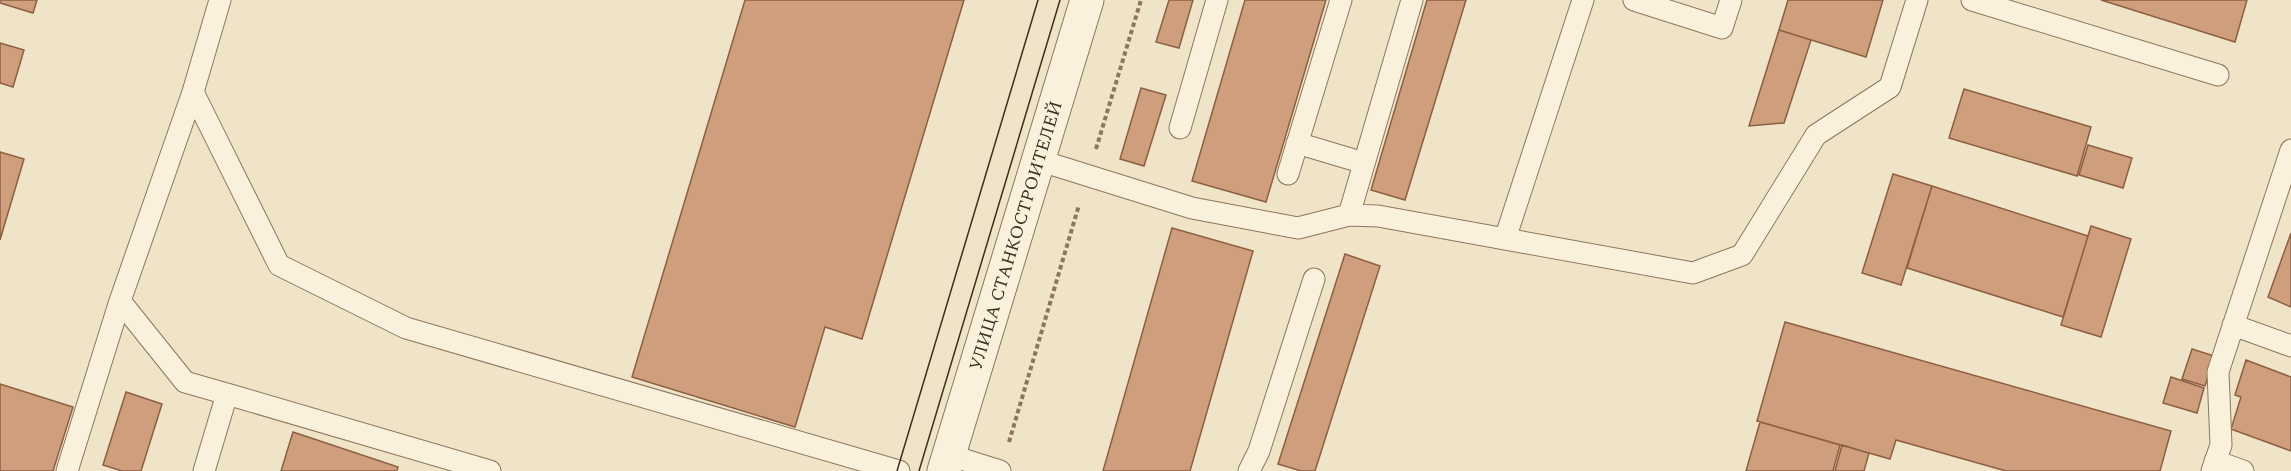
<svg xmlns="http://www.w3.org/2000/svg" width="2291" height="471" viewBox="0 0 2291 471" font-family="Spectral,serif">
  <rect width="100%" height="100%" fill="#f0e4c8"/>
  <path fill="#cf9f7d" stroke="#8d5f41" stroke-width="1.5" d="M0,0H37L33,13L0,3Z
    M745,0H964L862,339L825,327L795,427L632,377Z
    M1169,0H1193L1179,48L1156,42Z
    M1245,0H1326L1266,202L1192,181Z
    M1427,0H1466L1405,200L1371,190Z
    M1788,0H1883L1866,57L1779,30Z
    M2101,0H2247L2235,42Z
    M1779,30L1811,40L1784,123L1749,126Z
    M0,43L24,50L13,87L0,83Z
    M1141,88L1166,95L1144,166L1120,159Z
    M1964,89L2091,127L2077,176L1949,138Z
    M2088,145L2132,158L2123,188L2079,175Z
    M0,152L24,159L0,240Z
    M1893,174L1932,186L1901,285L1862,273Z
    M1932,186L2088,236L2063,317L1907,268Z
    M2091,226L2131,239L2101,337L2061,325Z
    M1172,228L1253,251L1190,471H1103Z
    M2291,233V307L2268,297Z
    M1345,254L1380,266L1315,471H1301L1278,464Z
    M1785,322L2171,431L2160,471H2006L1896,440L1890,459L1757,421Z
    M2192,349L2214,356L2205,386L2182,379Z
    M2246,360L2291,377V451L2231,429L2241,397L2235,395Z
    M2171,377L2204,388L2197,413L2163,403Z
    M0,384L73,407L53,471H0Z
    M126,392L162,404L141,471H122L103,465Z
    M1760,422L1840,445L1833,471H1746Z
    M293,432L398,467L397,471H281Z
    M1842,445L1869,453L1864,471H1835Z"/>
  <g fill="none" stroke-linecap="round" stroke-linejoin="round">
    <g stroke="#8d765c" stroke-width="23">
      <path id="service" d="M220,0L193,92L279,265L406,328L899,471
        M1634,0L1722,28L1731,0
        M1972,0L2218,75
        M1180,128L1217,0
        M1297,143L1364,163
        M1038,160L1192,208L1298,228L1349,215L1378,216L1693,273L1742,255L1816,135L1890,87L1917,0
        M1288,174L1341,0
        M1349,215L1412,0
        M1505,239L1583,0
        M120,301L185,382L227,394L204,471
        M2233,325L2291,346
        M227,394L490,471
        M949,455L1000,471
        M2215,461L2243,471
        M67,471L120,301L193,92
        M1249,471L1259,451L1314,279
        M2212,471L2221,445L2218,372L2291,150"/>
    </g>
    <g stroke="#8d765c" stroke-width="35">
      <g id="tertiary">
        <path id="s1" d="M944,471L1087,0"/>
      </g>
    </g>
    <path stroke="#8d765c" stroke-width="4" stroke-dasharray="4.5 3" stroke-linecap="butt" d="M1096,149L1141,0
      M1009,442L1079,205"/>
    <use href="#service" stroke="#faf1dc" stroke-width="21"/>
    <use href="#tertiary" stroke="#faf1dc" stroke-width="33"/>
    <path stroke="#3d2e20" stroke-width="1.5" d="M897,471L1038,0
      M919,471L1060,0"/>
  </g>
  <g text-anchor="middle" stroke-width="6" stroke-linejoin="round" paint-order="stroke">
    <g font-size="18" fill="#3d2e20" stroke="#f7eed8">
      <text dy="6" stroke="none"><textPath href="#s1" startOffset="246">УЛИЦА СТАНКОСТРОИТЕЛЕЙ</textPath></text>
    </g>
  </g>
</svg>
